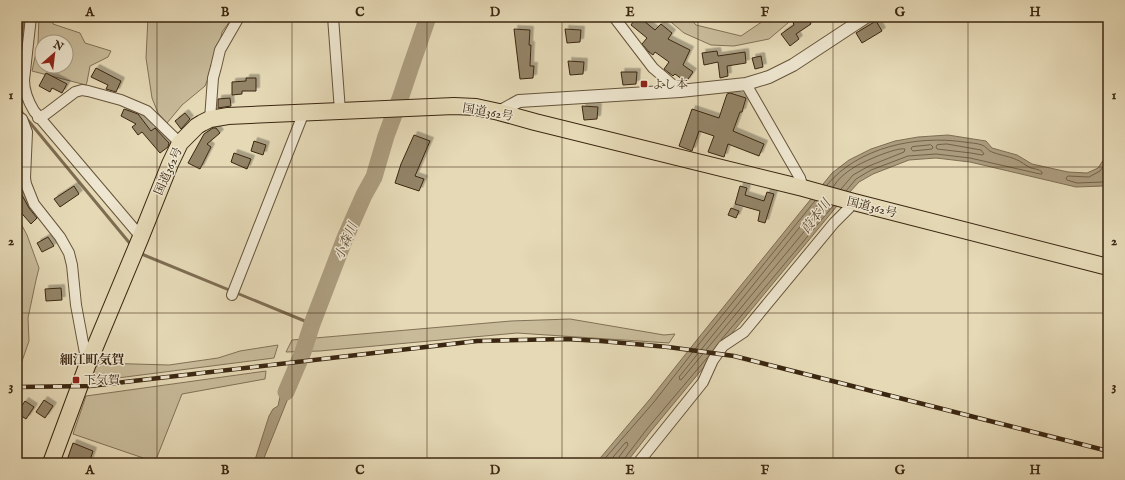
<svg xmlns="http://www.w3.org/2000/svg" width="1125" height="480" viewBox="0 0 1125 480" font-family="'IM FELL English','Noto Serif JP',serif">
  <defs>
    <filter id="shadow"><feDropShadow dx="3.5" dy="-3.5" stdDeviation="0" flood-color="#0004"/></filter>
  </defs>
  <rect width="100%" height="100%" fill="#e5d9b6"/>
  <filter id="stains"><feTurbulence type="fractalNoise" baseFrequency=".005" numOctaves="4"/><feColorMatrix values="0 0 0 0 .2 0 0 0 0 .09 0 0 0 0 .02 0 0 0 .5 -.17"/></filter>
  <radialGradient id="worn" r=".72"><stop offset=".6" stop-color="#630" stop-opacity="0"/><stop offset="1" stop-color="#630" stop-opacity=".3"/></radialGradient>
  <path fill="#c8bb9a" stroke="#827156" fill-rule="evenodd" d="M39,17H53V24L80,33L85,43L111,51L108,57L90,66L87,82L86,85L32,71L38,43ZM42,42H66V66H42Z
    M148,17H233L222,32L218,53L205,86L182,105L167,123L158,113L152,98L146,58Z
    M665,17H689L696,25L741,36L769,17H795L769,39L734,46L711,45L684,33Z
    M17,216L27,235L39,268L36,280L28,318L29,341L21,364L17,365Z
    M570,319L664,335L675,334L669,343L517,333L320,351L286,352L292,340L511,321Z
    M278,345L274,358L94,381L91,373L99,363L169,365L218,358L240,351Z
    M266,371L265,379L182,394L155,462L73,434L86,396Z"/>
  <path fill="#ab9c7e" stroke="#7e6d52" d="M948,135L986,141L992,148L1017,155L1032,164L1068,172L1087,173L1098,168L1108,153V173L1106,175L1108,176V188L1103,186L1076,187L970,162L936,158L909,160L873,174L859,182L837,206L651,431L626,463H596L650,399L700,336L832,173L849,160L871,149L895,141L918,137Z
    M294,368L297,376L262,463H254L269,416L273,409L278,406L283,383Z"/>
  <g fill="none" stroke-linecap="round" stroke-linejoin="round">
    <path stroke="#736248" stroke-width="1" d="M947,144L981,150L984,154L982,155L971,153L937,149L936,147L937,145Z
      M931,145L933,147L932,149L913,151L911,149L912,147Z
      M1108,160L1100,171L1089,177L1068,176L1066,178L1067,180L1077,183L1103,182L1108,183
      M827,185C858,147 917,135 964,142C970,143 977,143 982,145C986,146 988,151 992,152C999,155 1008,156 1015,159C1021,161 1026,166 1031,168C1035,169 1039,169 1042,172V174H1040L970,158L936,154L908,156L871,170L856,179L846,191
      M833,187C838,179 845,173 853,168C862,162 896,147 905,149L904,152L869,166L853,175L841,189
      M820,202L679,377L680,380L682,379L827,204
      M721,340L833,206
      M601,463L654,402L703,339L815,201
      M608,463L625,443L627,442L628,445L619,457L618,463
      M623,463L624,459L647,429L712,352"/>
    <path stroke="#7e6d52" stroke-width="3" d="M17,73L24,17
      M17,98L22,113L132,246
      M139,252L144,255L312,324"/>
    <path stroke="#ab9c7e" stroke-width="17" d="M286,392L303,352L312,324L345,238L364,195L374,177L386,136L401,96L410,69L428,17"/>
  </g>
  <path fill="#938467" stroke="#3b2711" filter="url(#shadow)" d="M630,17H639L655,30L661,24L672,33L668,39L690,50L683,65L693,72L686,82L675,74L673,76L664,69L669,62L655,52L653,55L649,52L642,44L647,38L631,25L633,22Z
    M801,17H807L811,24L796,34L799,39L790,46L781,34L794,25L793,22Z
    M876,21L882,31L862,43L856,33Z
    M514,29L530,30L529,45H531L530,66H534L533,78L520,79Z
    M565,29L581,30L580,42L567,43Z
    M717,51L718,56L745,52L746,63L727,66L728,76L720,78L718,62L704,65L702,53Z
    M761,56L763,67L755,69L752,58Z
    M568,61L584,62L583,74L570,75Z
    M96,68L121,81L116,92L106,89L108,85L91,77Z
    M621,72H637L636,84L623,85Z
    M46,73L67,84L62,93L52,88L50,92L39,86Z
    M246,78H256V91H242V94L232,95V82L246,81Z
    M730,93L746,98L742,112H740L733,131L764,144L759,156L728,144L724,157L708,152L714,136L699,131L692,151L679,146L692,109L719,118L727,94Z
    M230,98L231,106L218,108V99Z
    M582,106L598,107L597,119L584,120Z
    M124,109L138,114L151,131L155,128L169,143L168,147L160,153L142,132L138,135L132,127L136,124L121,116Z
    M185,113L190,119L181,129L175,121Z
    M213,128H216L220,133L207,144L211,147L200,169L188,163L204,134Z
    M414,135L430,141L415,176L424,179L419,191L395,183L401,164Z
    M254,141L266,145L263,155L251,151Z
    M234,153L251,159L247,169L231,162Z
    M17,186L29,208L37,218L31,224L17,208Z
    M74,186L79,194L60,207L54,199Z
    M740,186L747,188L745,195L764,201L767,192L774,194L765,223L758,221L760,211L735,204Z
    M731,208L739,211L736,218L728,215Z
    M48,237L54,246L42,252L37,243Z
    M61,288L62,300L46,301L45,289Z
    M44,400L53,406L45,418L36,412Z
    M25,401L34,407L26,419L17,413Z
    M73,443L93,451L89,463H66Z"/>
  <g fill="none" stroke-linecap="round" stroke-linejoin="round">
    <g stroke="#66543a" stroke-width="12">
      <path id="minor" d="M31,17L24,80C24,92 28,101 34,111L141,237
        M333,17L340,111
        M614,17L653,68L680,91
        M746,84L800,178L803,188
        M17,116L22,119L27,132L25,178L26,184L34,204L60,237L69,253L72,265L76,305L87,364
        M38,118L46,114L75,92L82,90L88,91L121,100L147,111L180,143
        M210,119L213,78L216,67L220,50L239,17
        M232,295L304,112
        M638,463L703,382L713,360L723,346L744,332L834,223L849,208L853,202"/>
    </g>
    <g stroke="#66543a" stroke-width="14">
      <path id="tertiary" d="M499,112L519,101L680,91L746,84L769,77L793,65L866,17"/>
    </g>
    <g stroke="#3b2711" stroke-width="18">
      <path id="trunk" d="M51,463L87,366L140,239L170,164L180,143L197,126L202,123L210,119L228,116L454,106L476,107L499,112L535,122L803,188L850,201L1108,267"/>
    </g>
    <use href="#minor" stroke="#eee6d0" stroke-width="10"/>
    <use href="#tertiary" stroke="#eee6d0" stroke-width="12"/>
    <use href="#trunk" stroke="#e5d9b6" stroke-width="16"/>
    <g stroke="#3b2711" stroke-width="4.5">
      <path id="rail" d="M17,387L90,386L477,341L566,339L601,341L668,347L734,356L1108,451"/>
    </g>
    <use href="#rail" stroke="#eee6d0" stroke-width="3" stroke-dasharray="9" stroke-linecap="butt"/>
  </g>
  <path fill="none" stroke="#3b2711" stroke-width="1" stroke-opacity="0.55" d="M157,17V463M292,17V463M427,17V463M562,17V463M698,17V463M833,17V463M968,17V463M17,167H1108M17,313H1108"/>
  <g fill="#8f2418" stroke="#eee6d0" stroke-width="1.5">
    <rect x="640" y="80" width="8" height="8" rx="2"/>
    <rect x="72" y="376" width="8" height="8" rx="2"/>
  </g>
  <g text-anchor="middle" stroke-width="3" stroke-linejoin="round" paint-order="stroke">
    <g font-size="12" fill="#3b2711" stroke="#eee6d0" text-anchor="start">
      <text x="652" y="88">よし本</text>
      <text x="84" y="384">下気賀</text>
    </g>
    <g font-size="12" fill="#3b2711" stroke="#eee6d0">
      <text transform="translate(488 112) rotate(10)" y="4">国道362号</text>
      <text transform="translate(168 171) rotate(-66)" y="4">国道362号</text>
      <text transform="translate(872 207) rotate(14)" y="4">国道362号</text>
    </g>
    <g font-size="13" font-style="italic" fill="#5d4a32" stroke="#eee6d0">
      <text transform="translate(815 216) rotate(-53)" y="5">葭本川</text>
      <text transform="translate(345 241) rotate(-67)" y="5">小森川</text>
    </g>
    <g font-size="13" font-weight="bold" fill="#3b2711" stroke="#eee6d0">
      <text x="92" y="364">細江町気賀</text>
    </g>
  </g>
  <rect width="1125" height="480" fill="none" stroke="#e5d9b6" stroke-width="44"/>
  <g transform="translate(54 54) rotate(28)"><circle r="19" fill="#eee6d0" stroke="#a69a84"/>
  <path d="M0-3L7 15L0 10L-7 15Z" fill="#8f2418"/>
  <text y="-6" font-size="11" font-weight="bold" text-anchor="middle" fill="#3b2711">N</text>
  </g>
  <rect x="22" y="22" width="1081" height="436" fill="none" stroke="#3b2711" stroke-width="1.5"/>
  <g font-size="13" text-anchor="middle" font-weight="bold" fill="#3b2711">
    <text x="90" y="16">A</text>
    <text x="225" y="16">B</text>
    <text x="360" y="16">C</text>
    <text x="495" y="16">D</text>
    <text x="630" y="16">E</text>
    <text x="765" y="16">F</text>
    <text x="900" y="16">G</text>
    <text x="1035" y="16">H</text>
    <text x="11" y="99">1</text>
    <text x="1114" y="99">1</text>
    <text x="11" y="245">2</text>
    <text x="1114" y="245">2</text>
    <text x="11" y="390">3</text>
    <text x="1114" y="390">3</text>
    <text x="90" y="474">A</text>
    <text x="225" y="474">B</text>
    <text x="360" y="474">C</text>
    <text x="495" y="474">D</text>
    <text x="630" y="474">E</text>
    <text x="765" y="474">F</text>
    <text x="900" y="474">G</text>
    <text x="1035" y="474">H</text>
  </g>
  <rect width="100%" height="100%" filter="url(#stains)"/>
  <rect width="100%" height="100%" fill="url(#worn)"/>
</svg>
